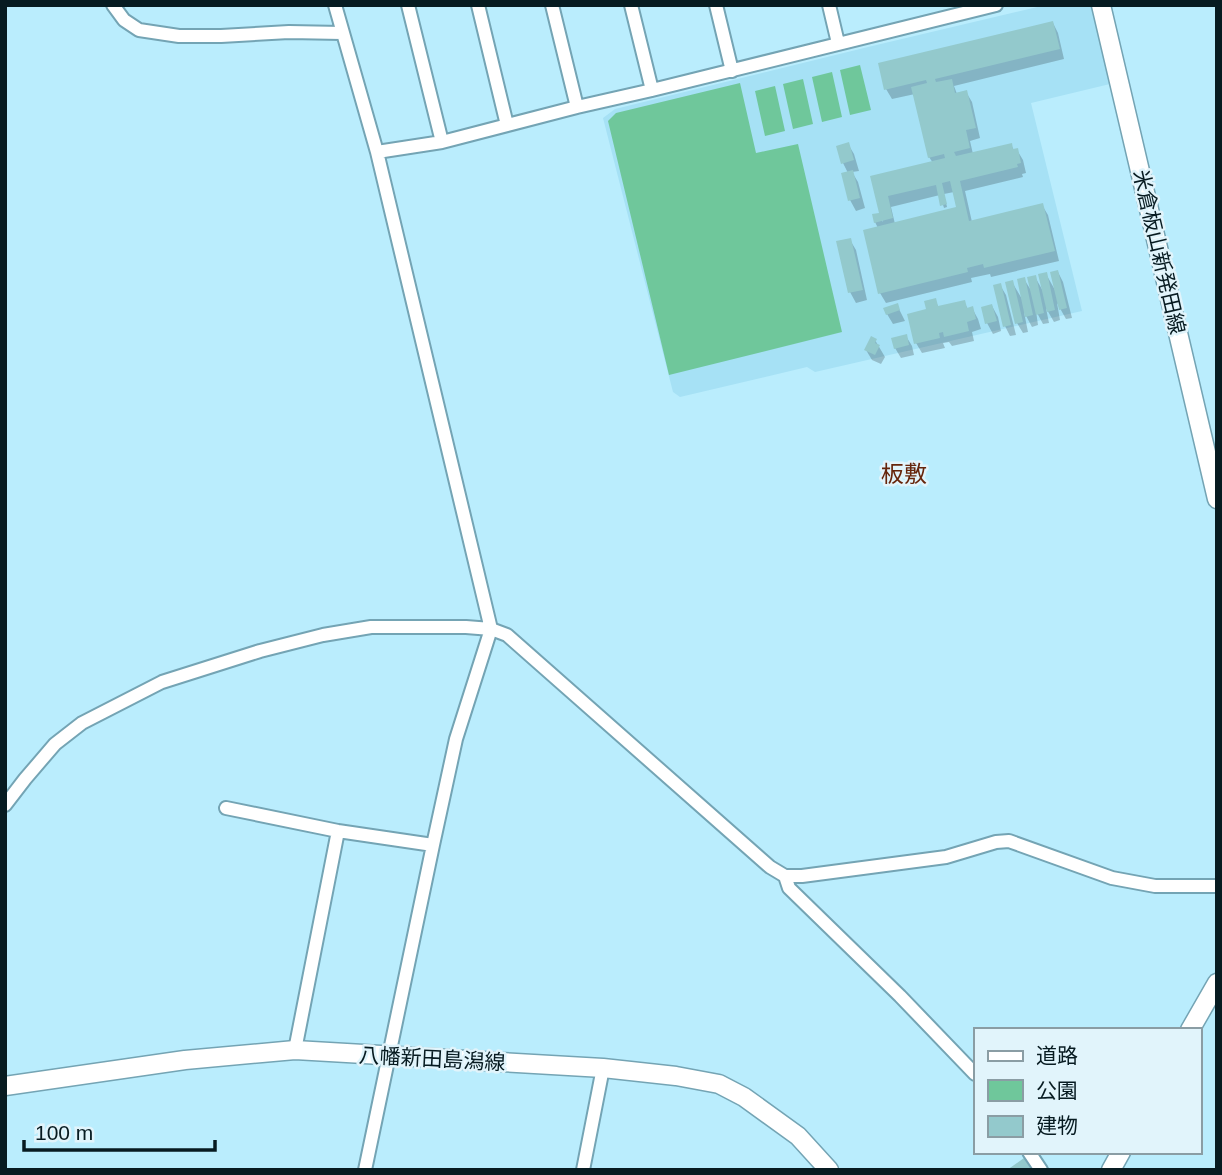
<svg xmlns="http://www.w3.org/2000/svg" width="1222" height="1175" viewBox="0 0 1222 1175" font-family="Helvetica,'Noto Sans JP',sans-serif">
  <rect width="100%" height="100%" fill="#baedfd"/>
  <path fill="#a6e1f5" d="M1046,5H1091L1110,84L1031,103L1082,311L815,372L807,367L680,397L673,392L603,118L615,109L868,47Z"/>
  <path fill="#6fc79b" d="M860,65L871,110L850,115L840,70Z
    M832,72L842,117L822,122L812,77Z
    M803,79L813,124L793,129L783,84Z
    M740,83L756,153L798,144L842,332L669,375L608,121L616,113Z
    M775,86L785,131L765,136L755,91Z"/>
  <path fill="#0003" fill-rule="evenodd" d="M1053,23L1058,33L1064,59L954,86L957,94L966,92L972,102L980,138L970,141L973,154L1011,145L1014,150H1017L1023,160L1026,173L1022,174L1023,177L965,191L972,222L1042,205L1048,215L1059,261L991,277L990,274L971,278L972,282L886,303L880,293L878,228L875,222L878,215L883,222L878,201L933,163L929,157L915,94L892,99L886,89ZM954,192L958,209L895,224L891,207L940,195L944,208L947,207L944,194Z
    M848,144L854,154L859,171L852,172L858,182L865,208L856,211L850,200L848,173L843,163L838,147Z
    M850,240L856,250L867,300L856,303L850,292Z
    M1058,272L1063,282L1072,318L1066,319L1057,303L1060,320L1054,322L1046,308L1049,323L1043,324L1036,311L1038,325L1032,327L1024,312L1028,332L1023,333L1017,323L1012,282L1022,299L1024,279L1032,292L1035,277L1043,291L1046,274L1055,290Z
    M1000,285L1006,295L1016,335L1010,336L1005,326Z
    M935,300L939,308L964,302L968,309L972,308L978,319L981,329L972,332L974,341L952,346L949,342L943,343L945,348L922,353L916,343L928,310Z
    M897,305L905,321L893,324L887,314Z
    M992,306L998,317L1001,331L993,334L987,323Z
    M906,336L912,346L914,355L901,358L895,348Z
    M875,340L885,357L881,364L872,360L866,350Z"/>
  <path fill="#93c9cc" d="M1053,21L1060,49L935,79L936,82L952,79L955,93L967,90L976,128L966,130L970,148L954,152L956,156L1012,143L1013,149L1018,148L1021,163L1017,164L1018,167L960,181L969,221L1043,203L1055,251L984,268L983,264L967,268L968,272L878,294L863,230L956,207L950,181L942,183L947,204L940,206L936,185L888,196L893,218L874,223L872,214L879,213L870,176L945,158L944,154L928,158L911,87L927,83L926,80L884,90L878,63Z
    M849,142L854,160L841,164L836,146Z
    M853,170L860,198L848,201L841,173Z
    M851,238L863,290L848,293L836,241Z
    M1058,270L1067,308L1059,310L1050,272Z
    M1047,272L1055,310L1047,312L1038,274Z
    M1036,275L1044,313L1036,315L1027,277Z
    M1025,277L1033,315L1025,317L1017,279Z
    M1013,280L1023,322L1015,324L1005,282Z
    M1001,283L1011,325L1003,327L993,285Z
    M936,298L938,306L965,300L967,308L973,306L976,319L967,322L969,331L944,337L943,332L939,333L940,338L914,344L907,314L926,309L924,301Z
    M898,303L900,310L886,315L883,308Z
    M992,304L997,321L985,324L981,307Z
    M907,334L909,345L894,349L891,338Z
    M871,336L877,339L875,343L880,345L875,355L864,350Z
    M1024,1158L1032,1170H1007Z"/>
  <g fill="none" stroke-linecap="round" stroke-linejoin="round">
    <g stroke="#74a4b4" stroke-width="16">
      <path id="street" d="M113,5L124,20L139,30L179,36H221L289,32L342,33
        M335,5L377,152L491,629L456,739L433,845L365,1170
        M408,5L442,142
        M478,5L507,125
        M552,5L577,107
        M631,5L652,90
        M716,5L732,71
        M829,5L838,43
        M377,152L442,142L577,107L652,90L996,5
        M5,805L25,779L55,744L82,723L162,682L260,651L323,635L371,627H466L491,629L507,635L770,867L785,876H802L946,857L996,842L1009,841L1112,878L1155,886H1217
        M226,808L338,831L433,845
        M785,876L789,888L900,996L975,1074
        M295,1050L338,831
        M1029,1152L1041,1170
        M583,1170L603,1068"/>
    </g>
    <g stroke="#74a4b4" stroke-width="21">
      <path id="secondary" d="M1101,5L1217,499
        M1190,1030L1217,983
        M5,1086L185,1060L295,1050L603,1068L676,1076L719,1084L744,1097L798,1136L829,1170
        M1111,1170L1121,1152"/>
    </g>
    <use href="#street" stroke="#fff" stroke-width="12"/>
    <use href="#secondary" stroke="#fff" stroke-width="18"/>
  </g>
  <g text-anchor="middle" stroke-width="5" stroke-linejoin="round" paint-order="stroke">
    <g font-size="21" fill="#071b21" stroke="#e1f4fb">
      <text transform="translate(1159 252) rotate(77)" y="7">米倉板山新発田線</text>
      <text transform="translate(432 1059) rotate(3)" y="7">八幡新田島潟線</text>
    </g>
    <g font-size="23" fill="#66250b" stroke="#e1f4fb">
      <text x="904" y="482">板敷</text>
    </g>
  </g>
  <rect width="1222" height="1175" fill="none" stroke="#071b21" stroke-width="14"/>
  <rect x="974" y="1028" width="228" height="126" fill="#e1f4fb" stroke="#8a9da4" stroke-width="2"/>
  <rect x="988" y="1051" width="35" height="10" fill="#ffffff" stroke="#8a9da4" stroke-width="2"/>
  <text x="1036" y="1063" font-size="21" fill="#071b21">道路</text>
  <rect x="988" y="1080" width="35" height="21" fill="#6fc79b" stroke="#8a9da4" stroke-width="2"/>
  <text x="1036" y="1098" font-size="21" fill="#071b21">公園</text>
  <rect x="988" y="1116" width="35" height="21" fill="#93c9cc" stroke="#8a9da4" stroke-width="2"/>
  <text x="1036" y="1133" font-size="21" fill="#071b21">建物</text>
  <path d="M24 1140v10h191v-10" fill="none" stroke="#071b21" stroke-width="3.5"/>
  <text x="35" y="1140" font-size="21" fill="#071b21" stroke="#e1f4fb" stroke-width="5" paint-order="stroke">100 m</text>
</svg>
